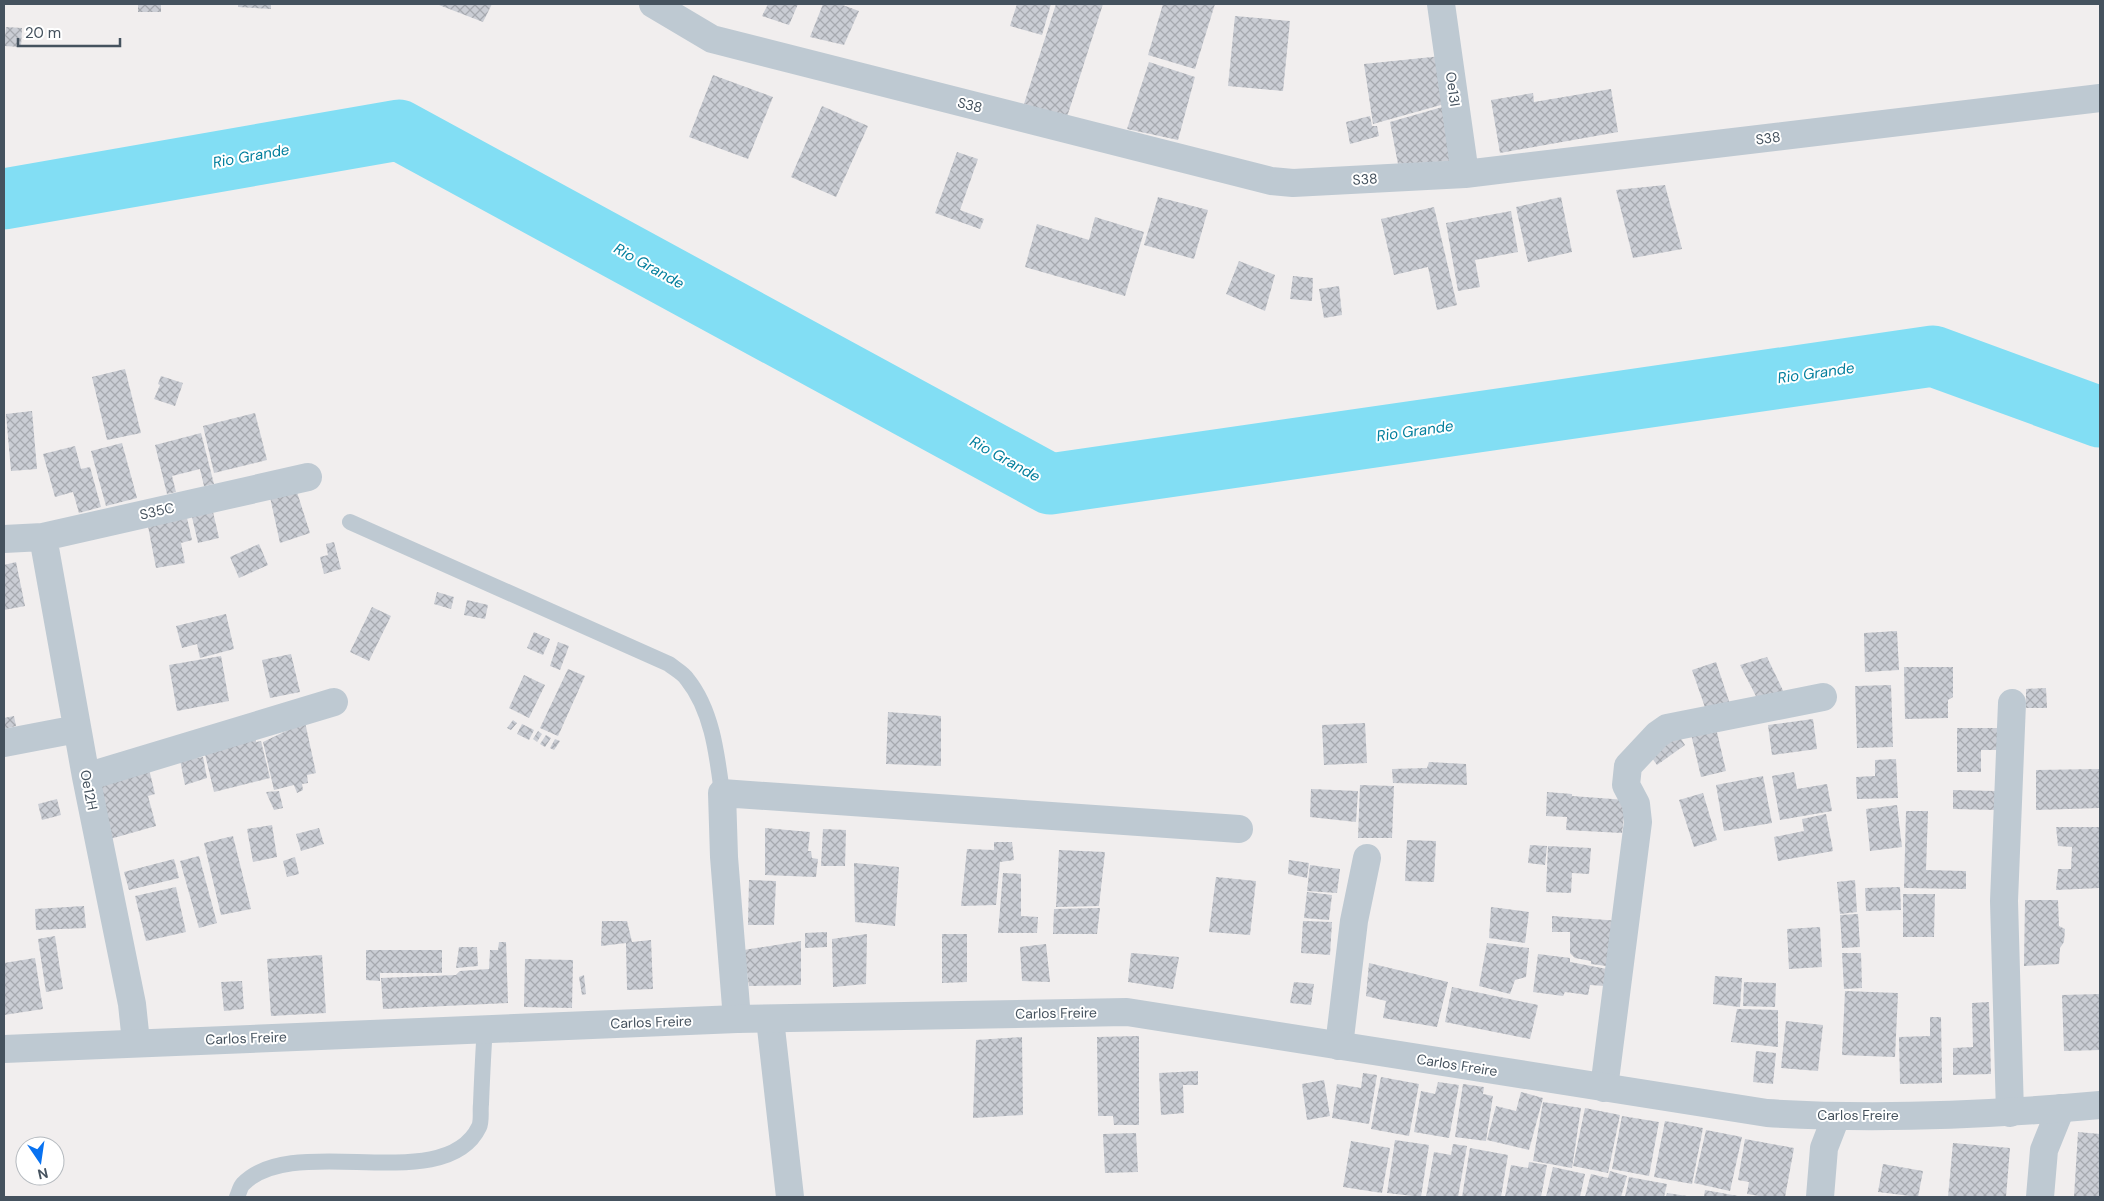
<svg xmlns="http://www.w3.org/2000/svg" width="2104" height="1201" viewBox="0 0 2104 1201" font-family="'DM Sans',sans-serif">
  <defs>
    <pattern id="building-cross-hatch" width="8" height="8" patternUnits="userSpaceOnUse" patternTransform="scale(1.25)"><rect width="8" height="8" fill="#cacdd4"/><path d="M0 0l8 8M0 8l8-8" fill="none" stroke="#a6a9af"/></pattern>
  </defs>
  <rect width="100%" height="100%" fill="#f1eeee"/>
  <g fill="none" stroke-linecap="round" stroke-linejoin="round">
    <path stroke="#82def4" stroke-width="61" d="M4,199L399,130L1050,484L1933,356L2100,417"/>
  </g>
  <path fill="url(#building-cross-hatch)" d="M138,4H161V12H138Z
    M238,4H271V9L238,7Z
    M440,4H492L483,22L439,5Z
    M768,4H798L789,25L762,16Z
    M823,4H840L859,11L844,45L810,37Z
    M1017,4H1051L1042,35L1010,26Z
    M1056,4H1103L1067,117L1024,104Z
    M1163,4H1215L1195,69L1148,55Z
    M1235,16L1290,21L1283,91L1228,86Z
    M6,27L22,28L21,47L4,46Z
    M1442,56L1448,103L1373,124L1364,64Z
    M1149,62L1195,77L1178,140L1127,129Z
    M713,75L773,97L748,159L689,137Z
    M1611,89L1618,132L1500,153L1491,100L1533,93L1534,102Z
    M822,106L868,126L836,197L791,177Z
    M1446,106L1451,161L1398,164L1390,122Z
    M1370,116L1372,126H1377L1379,136L1350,144L1346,122Z
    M957,152L978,159L960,210L984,219L980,229L935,213Z
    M1665,185L1682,249L1633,258L1616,190Z
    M1158,197L1208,210L1194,259L1144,245Z
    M1561,197L1572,252L1528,262L1516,207Z
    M1434,207L1457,305L1437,310L1428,267L1394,275L1381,219Z
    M1511,211L1518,252L1475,260L1480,287L1458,291L1446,223Z
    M1095,217L1144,232L1125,296L1025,267L1037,224L1089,240Z
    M1239,261L1275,275L1265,311L1226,294Z
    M1293,276L1313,278L1312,301L1290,299Z
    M1339,286L1342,315L1324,318L1319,289Z
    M125,369L141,433L107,440L92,377Z
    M161,376L183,383L175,406L154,399L160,385L158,384Z
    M32,411L37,469L11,471L6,414Z
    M255,413L267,460L214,473L203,426Z
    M201,433L214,484L204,486L200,469L172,476L176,492L167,494L155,445Z
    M122,443L137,498L106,506L91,451Z
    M75,446L81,469L90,467L101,507L79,513L73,492L55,497L43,454Z
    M296,489L310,533L280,543L270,497Z
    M213,512L219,538L198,543L192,517Z
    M187,518L192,540L181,543L185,563L156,568L148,526Z
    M334,542L341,569L324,574L320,557L328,555L326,544Z
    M259,544L268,565L239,578L230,557Z
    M16,562L25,606L4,610V565Z
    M437,592L454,597L451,609L434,604Z
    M467,600L488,605L485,619L464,615Z
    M372,607L391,616L369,661L350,652Z
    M226,614L234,649L200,658L197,644L182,648L176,626Z
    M1897,631L1899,670L1865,672L1864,633Z
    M534,632L550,639L543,655L527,648Z
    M558,642L569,646L560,670L550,666Z
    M291,654L300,692L270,698L262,660Z
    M221,656L229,701L177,711L169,665Z
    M1767,657L1787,699L1760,704L1740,665Z
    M1716,662L1731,707L1708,716L1692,670Z
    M1904,667H1953V697L1948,700V718L1905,719Z
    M568,669L585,676L558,736L540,728Z
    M524,675L545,685L529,718L509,708Z
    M1891,685L1893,747L1857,748L1855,686Z
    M2046,688L2047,708H2026V689Z
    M888,712L941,716V766L886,764Z
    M14,716L16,726L4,729V718Z
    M1813,719L1817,749L1772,755L1768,725Z
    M513,720L517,723L511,730L507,728Z
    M305,722L316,773L307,775L308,783L302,784L303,790L297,793L294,785L274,790L263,742Z
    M1365,723L1367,763L1324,765L1322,725Z
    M522,724L534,730L529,740L517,734Z
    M1716,728L1726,771L1701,777L1691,734Z
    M1957,728H2000L1999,750H1981V772H1957Z
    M538,731L542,734L537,742L533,739Z
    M1678,734L1685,745L1657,765L1649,754Z
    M546,735L551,738L545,747L540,744Z
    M256,738V742L261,741L270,778L214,792L203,746Z
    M555,739L560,741L554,750L550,748Z
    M203,757L207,778L185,785L180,760Z
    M1896,759L1898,798L1857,799L1856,777L1875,776V760Z
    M1429,762L1466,764L1467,785L1393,783L1392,769L1427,768Z
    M149,769L155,794L148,796L156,826L103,841L88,786Z
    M2100,769V808L2036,810V770Z
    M1794,772L1797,789L1827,784L1832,811L1780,820L1772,776Z
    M1763,776L1772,823L1724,831L1716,785Z
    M1360,785L1394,786L1392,838H1358Z
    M1311,789L1358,791L1356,822L1310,817Z
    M1953,790L1996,791V810L1953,809Z
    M279,791L283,808L274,810L266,792Z
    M1547,792L1572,794V796L1626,800L1622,833L1566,830L1567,817L1546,816Z
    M1703,793L1717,840L1694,847L1679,800Z
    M57,799L61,815L42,820L38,804Z
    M1897,805L1902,847L1870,851L1866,809Z
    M1906,811H1928L1926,870L1966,871V889L1904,888Z
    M1826,814L1833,851L1778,861L1774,837L1804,831L1802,819Z
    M272,825L277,857L253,862L247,829Z
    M2056,827H2100V888L2056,890L2058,869H2071L2072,847L2058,846Z
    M319,828L324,844L301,851L296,834Z
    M765,828L810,832L808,851H811L812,858L818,859L816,877L765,875Z
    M823,829L846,830L845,866H821Z
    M233,836L251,909L221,915L204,843Z
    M1407,840L1436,841L1434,882L1405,881Z
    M994,842H1012L1014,860L1000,862L996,905L961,906L967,849L994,850Z
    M1530,845L1547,846L1545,865L1528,863Z
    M1548,846L1591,848L1589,874L1572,873L1571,893L1546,892Z
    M1059,850L1105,852L1099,906L1056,907Z
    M199,856L217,923L199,928L180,861Z
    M295,857L299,874L287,877L283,861Z
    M174,859L179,878L129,890L124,872Z
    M1289,860L1309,863L1307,878L1288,874Z
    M854,863L899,867L895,926L855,922Z
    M1310,865L1340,869L1337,893L1307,891Z
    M1003,873L1021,874V916L1038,917L1037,933H998Z
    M1216,877L1256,881L1250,935L1209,932Z
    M749,880L776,881L774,925H748Z
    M1855,880L1857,912L1840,914L1837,882Z
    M176,887L186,932L146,941L135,896Z
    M1900,887L1901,910L1866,911L1865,888Z
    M1307,892L1332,895L1329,920L1304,918Z
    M1903,894H1935L1934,937H1903Z
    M2025,900H2058L2059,926L2065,929L2064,942L2060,948L2059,964L2024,966Z
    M84,906L86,928L36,930L35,909Z
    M1491,907L1529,912L1525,943L1489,938Z
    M1100,908L1097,934H1053L1054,909Z
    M1858,914L1860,947L1842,948L1840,915Z
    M1552,916L1621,921L1614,967L1591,964V961L1575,958L1570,953V932H1552Z
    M602,921H627L632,942L651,940L653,989L627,990L626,943L601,946Z
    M1303,921L1332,922L1330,955L1301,953Z
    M1820,927L1822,967L1789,969L1787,929Z
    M827,932V947L805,948V933Z
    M867,934L866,984L833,987L832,939Z
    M942,934H967V982L942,983Z
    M55,936L63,989L46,992L38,939Z
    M801,941V985L749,986L744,950Z
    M499,942H506L508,1003L383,1009L381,978L456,975L460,971L489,969L490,950H498Z
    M1487,943L1529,948L1526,977L1515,980L1510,994L1479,986Z
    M1046,944L1050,982L1022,981L1020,947Z
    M459,947H477L478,966L456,968Z
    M366,950H442V973H380V981L366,980Z
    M1131,953L1179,957L1173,989L1128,982Z
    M1842,953H1861L1862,988L1844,989Z
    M1538,954L1570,958V962L1607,969L1605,986L1590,985L1588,995L1565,992L1563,996L1533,992Z
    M322,955L326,1013L271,1016L267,959Z
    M35,958L43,1009L4,1015V963Z
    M525,959L573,960L572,1008L524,1007Z
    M1369,963L1448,982L1437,1027L1383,1018L1386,1001L1366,996Z
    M584,975L586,994L582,995L579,977Z
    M1715,976L1742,978L1740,1007L1713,1004Z
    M242,981L244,1009L224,1011L221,982Z
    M1294,982L1314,984L1311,1005L1290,1003Z
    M1744,982L1776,983L1775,1007L1743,1006Z
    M1452,987L1538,1005L1530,1039L1445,1022Z
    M1845,991L1898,993L1895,1057L1842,1055Z
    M2100,994V1050L2064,1051L2062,995Z
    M1989,1002L1991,1074L1953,1075V1048L1973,1047L1972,1003Z
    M1737,1009L1778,1010V1047L1731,1042Z
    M1930,1017H1941L1942,1083L1900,1084L1899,1037L1930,1036Z
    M1786,1021L1823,1025L1818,1071L1781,1068Z
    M1139,1036V1125H1114L1113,1116H1098L1097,1037Z
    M1022,1037L1023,1115L973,1118L976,1040Z
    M1756,1051L1776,1053L1773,1084L1753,1082Z
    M1198,1071V1085H1183L1184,1113L1161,1115L1159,1073Z
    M1363,1073L1377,1075L1369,1124L1332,1118L1337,1084L1361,1088Z
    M1381,1077L1419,1084L1409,1136L1371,1129Z
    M1324,1080L1330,1116L1307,1120L1302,1084Z
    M1438,1082L1459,1085L1449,1138L1414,1132L1421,1091L1435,1094Z
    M1463,1084L1484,1087L1483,1094L1493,1096L1486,1141L1455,1137Z
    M1521,1092L1543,1098L1529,1150L1487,1140L1496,1106L1516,1111Z
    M1543,1102L1581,1108L1572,1168L1533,1161Z
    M1585,1108L1620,1115L1608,1173L1573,1166Z
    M1622,1116L1659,1122L1649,1176L1612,1169Z
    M1665,1121L1703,1128L1692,1184L1654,1177Z
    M1706,1130L1742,1137L1730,1191L1694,1183Z
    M2078,1132L2100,1134V1197H2074Z
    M1136,1133L1138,1172L1105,1173L1103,1134Z
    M1745,1139L1794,1148L1785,1197H1765L1747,1194L1749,1182L1738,1180Z
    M1395,1140L1429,1145L1421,1197L1387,1193Z
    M1351,1141L1390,1148L1382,1193L1343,1187Z
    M1953,1143L2010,1148L2006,1197H1948Z
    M1453,1144L1467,1146L1458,1197H1426L1434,1152L1451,1155Z
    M1470,1148L1508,1155L1501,1197H1462Z
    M1529,1162L1547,1165L1541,1197H1505L1511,1165L1528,1168Z
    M1883,1164L1923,1171L1918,1197L1878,1192Z
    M1553,1167L1585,1174L1580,1197H1546Z
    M1610,1171L1627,1176L1621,1197H1585L1591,1174L1608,1178Z
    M1629,1177L1667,1184L1664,1197H1625Z
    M1705,1190L1738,1196V1197H1704Z
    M1667,1193L1687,1196L1686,1197H1666Z"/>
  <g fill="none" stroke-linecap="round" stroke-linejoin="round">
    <path stroke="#bec9d2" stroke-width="16" d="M350,522L669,664C675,669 683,673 687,679C712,710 717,754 722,793
      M237,1197C239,1193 240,1187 243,1184C293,1131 445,1198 479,1127C482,1121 480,1111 481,1104C482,1079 483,1054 485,1028"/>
    <path stroke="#bec9d2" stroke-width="28" d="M653,4L712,39L1271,181L1293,183L1465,174L2100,98
      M1441,4L1465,174
      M43,537L86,777L132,1004L136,1042
      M4,539L43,537L308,477
      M4,743L77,729
      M86,777L334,702
      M737,1019L724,857L722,793L1239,829
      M770,1019L790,1197
      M1339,1046L1354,921L1367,858
      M1604,1088L1638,822L1636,804L1626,785L1628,766L1657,735L1667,728L1823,697
      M2010,1113L2004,901L2012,703
      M1820,1197L1824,1148L1836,1117
      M2040,1197L2044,1150L2061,1108"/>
    <path stroke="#bec9d2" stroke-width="28" d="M4,1049L737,1019L1127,1012L1767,1113C1878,1120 1989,1115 2100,1105"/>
  </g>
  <g text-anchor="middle" stroke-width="4" stroke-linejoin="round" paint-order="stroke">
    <g font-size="14" fill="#45525e" stroke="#fff">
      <text transform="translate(1453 89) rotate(82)" y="5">Oe13I</text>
      <text transform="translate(970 105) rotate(14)" y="5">S38</text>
      <text transform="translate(1768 138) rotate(-7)" y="5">S38</text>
      <text transform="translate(1365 179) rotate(-3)" y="5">S38</text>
      <text transform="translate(157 511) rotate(-13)" y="5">S35C</text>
      <text transform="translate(89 790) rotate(79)" y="5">Oe12H</text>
      <text transform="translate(1056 1013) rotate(-1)" y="5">Carlos Freire</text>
      <text transform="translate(651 1022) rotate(-2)" y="5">Carlos Freire</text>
      <text transform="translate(246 1038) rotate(-2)" y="5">Carlos Freire</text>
      <text transform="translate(1457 1065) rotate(9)" y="5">Carlos Freire</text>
      <text x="1858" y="1120">Carlos Freire</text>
    </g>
    <g font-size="15" font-style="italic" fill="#037f9d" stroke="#fff">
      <text transform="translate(251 156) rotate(-10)" y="5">Rio Grande</text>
      <text transform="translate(649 266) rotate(29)" y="5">Rio Grande</text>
      <text transform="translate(1816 373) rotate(-8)" y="5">Rio Grande</text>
      <text transform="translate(1415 431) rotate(-8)" y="5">Rio Grande</text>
      <text transform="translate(1005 459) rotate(29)" y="5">Rio Grande</text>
    </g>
  </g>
  <rect width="2104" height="1201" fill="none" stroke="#45525e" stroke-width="10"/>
  <g transform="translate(40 1161) rotate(167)"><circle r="24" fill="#ffffff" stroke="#b5babf"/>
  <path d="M0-4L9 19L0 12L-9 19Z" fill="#0872f1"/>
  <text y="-8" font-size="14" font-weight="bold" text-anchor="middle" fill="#45525e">N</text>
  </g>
  <path d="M18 38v8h102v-8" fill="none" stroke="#45525e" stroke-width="2.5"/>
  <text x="25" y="38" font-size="15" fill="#45525e" stroke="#ffffff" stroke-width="4" paint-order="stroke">20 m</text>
</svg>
